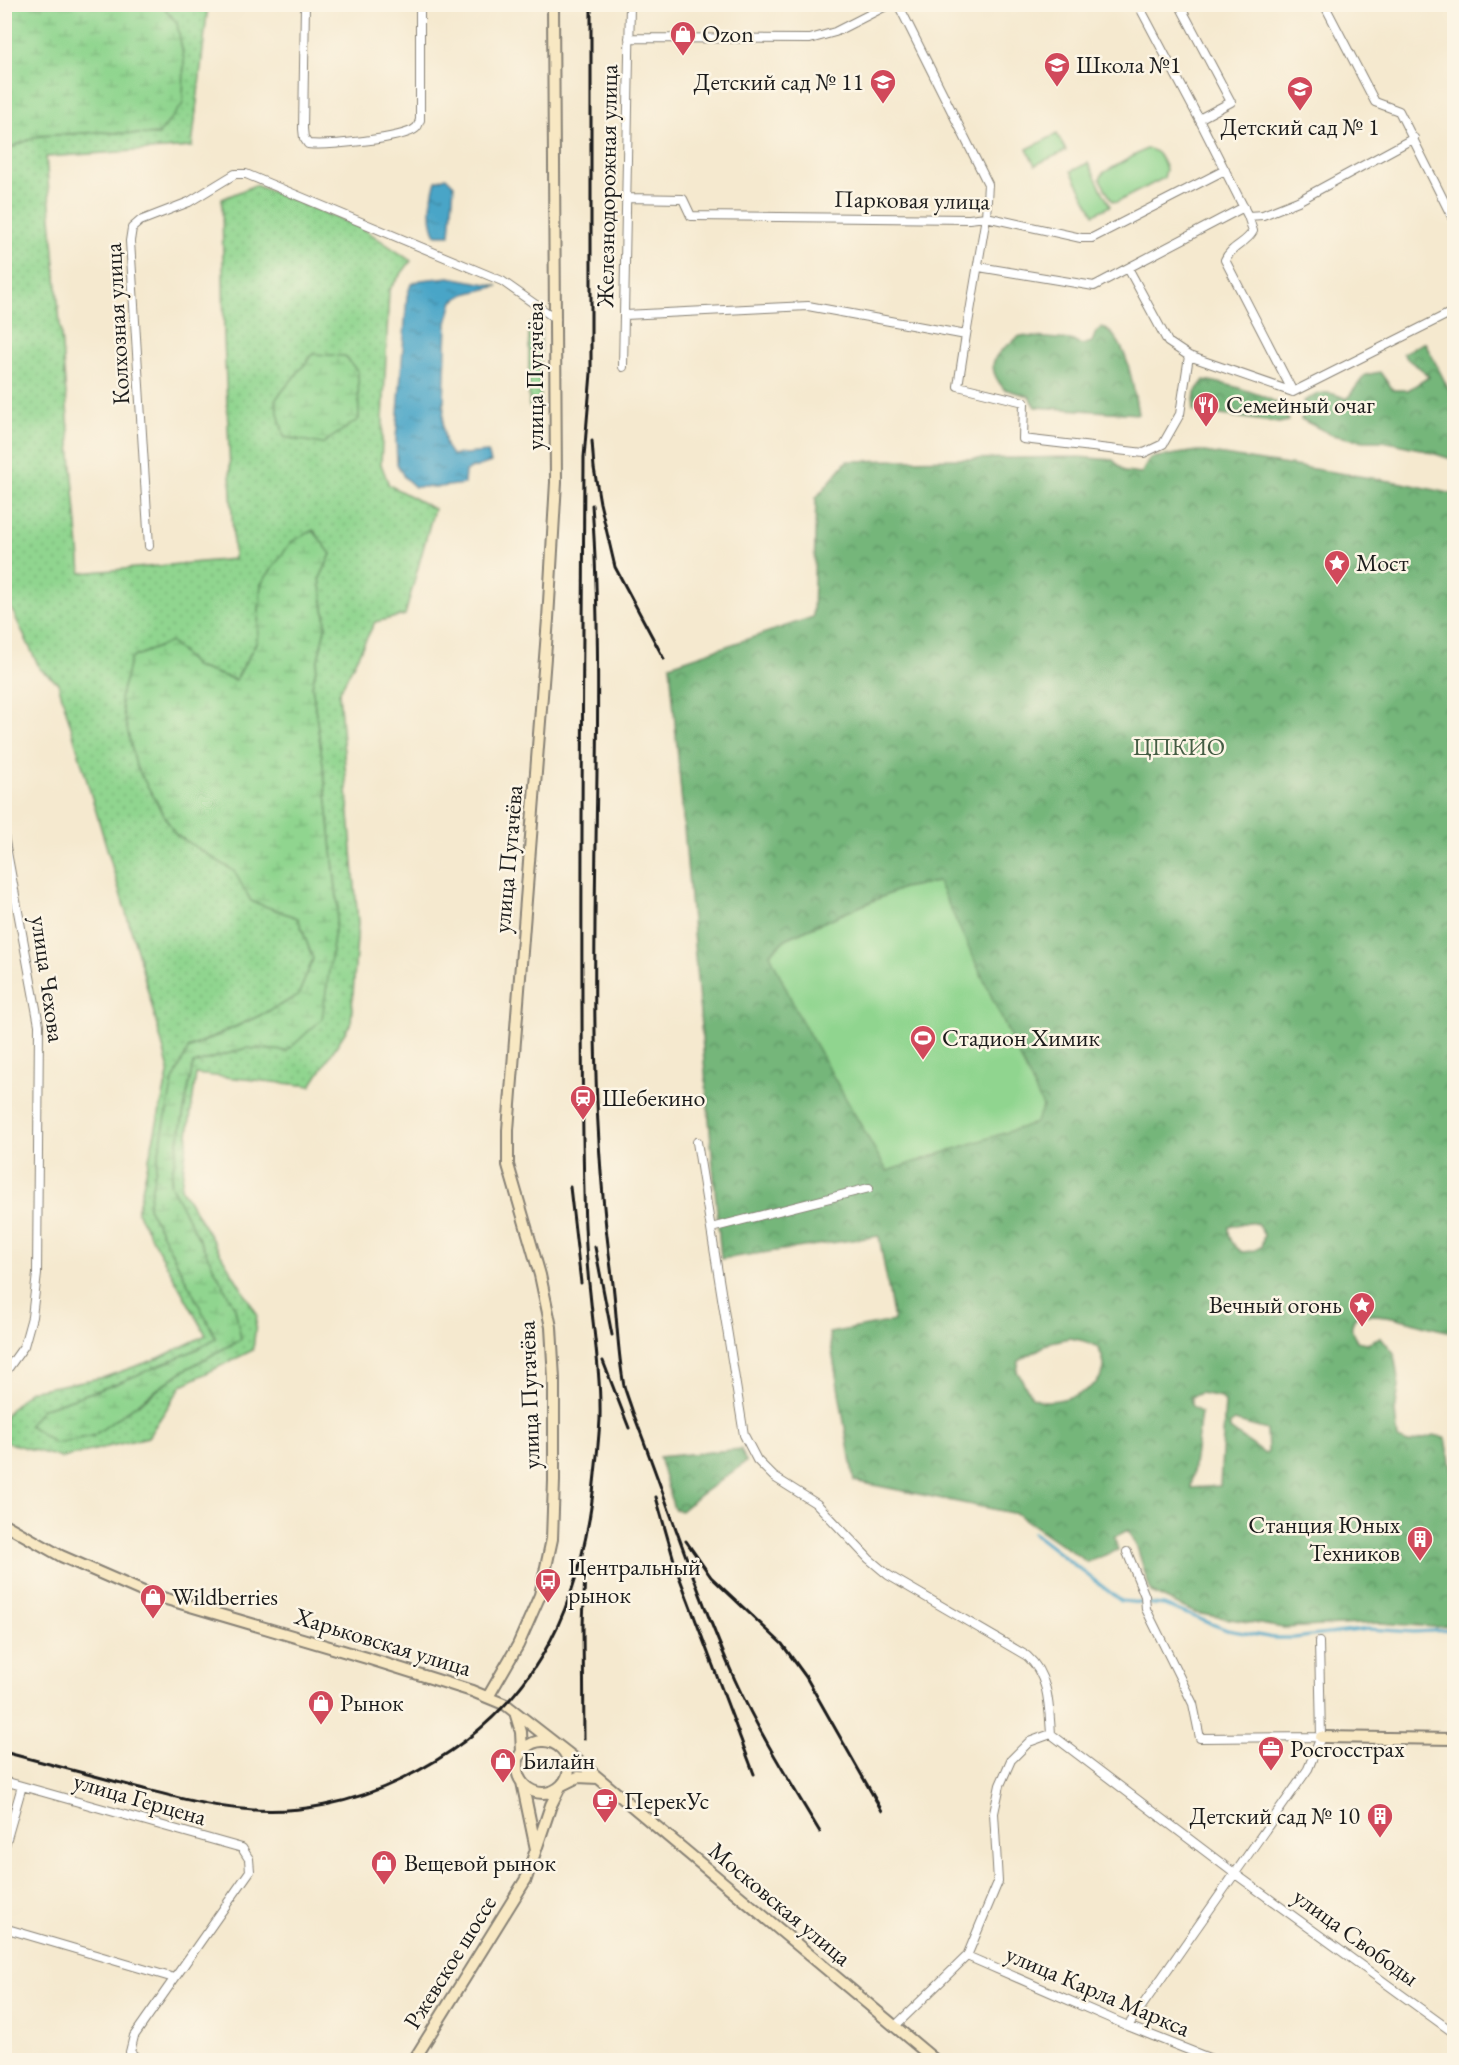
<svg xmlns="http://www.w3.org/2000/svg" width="1459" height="2065" viewBox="0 0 1459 2065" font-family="'EB Garamond',serif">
  <defs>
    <pattern id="grass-dots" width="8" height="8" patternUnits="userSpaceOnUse" patternTransform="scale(1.5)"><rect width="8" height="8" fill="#90d58f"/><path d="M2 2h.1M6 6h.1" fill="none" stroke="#7cb67b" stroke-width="1.8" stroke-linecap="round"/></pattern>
    <pattern id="forest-crowns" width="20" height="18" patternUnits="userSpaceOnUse" patternTransform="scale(1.5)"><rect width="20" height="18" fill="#74b67a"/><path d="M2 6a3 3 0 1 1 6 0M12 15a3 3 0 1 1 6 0" fill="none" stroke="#5e9363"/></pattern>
    <pattern id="wetland-marsh" width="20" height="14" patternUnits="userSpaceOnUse" patternTransform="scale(1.5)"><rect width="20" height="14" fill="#90d58f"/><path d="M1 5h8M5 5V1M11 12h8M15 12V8" fill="none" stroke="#7cb67b"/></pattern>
    <pattern id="water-ripples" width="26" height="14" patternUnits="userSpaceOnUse" patternTransform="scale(1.5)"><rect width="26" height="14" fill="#49a5c7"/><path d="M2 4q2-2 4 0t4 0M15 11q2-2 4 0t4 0" fill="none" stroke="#3c86a1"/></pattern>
  </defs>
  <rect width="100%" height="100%" fill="#fcf5e5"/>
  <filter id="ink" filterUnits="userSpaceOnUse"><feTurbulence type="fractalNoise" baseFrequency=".0167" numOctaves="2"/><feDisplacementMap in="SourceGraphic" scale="12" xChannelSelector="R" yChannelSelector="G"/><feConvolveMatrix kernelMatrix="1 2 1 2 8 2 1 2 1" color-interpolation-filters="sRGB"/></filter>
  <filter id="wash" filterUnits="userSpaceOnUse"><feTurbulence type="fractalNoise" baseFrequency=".008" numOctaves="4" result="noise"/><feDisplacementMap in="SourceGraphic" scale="24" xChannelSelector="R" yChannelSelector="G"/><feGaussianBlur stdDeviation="1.35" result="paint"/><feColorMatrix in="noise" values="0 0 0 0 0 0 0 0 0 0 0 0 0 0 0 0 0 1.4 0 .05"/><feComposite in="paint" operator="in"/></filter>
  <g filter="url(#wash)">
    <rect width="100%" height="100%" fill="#f5e9cf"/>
    <path fill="url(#grass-dots)" stroke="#567856" stroke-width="1.5" fill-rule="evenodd" d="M115,5H208L192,147L46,157L81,573L234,559L224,338L222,199L255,185L362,228L411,261L389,290L381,464L389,485L434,509L405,615L375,622L339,693L358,923L351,1023L311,1086L196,1074L181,1188L257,1314L253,1350L182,1385L148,1437L62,1458L5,1442V1415L29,1391L105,1377L159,1358L206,1335L137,1212L169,1070L137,950L58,683L40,669L5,595V145L10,148L38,136L99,132L158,135L162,5L118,7ZM331,554L320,578L326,624L312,686L323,765L338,908L287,1051L246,1048L193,1064L170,1184L241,1339L181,1372L138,1405L42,1409C101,1389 163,1370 217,1338L148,1207L188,1048L259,1016L298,996L313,959L298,918L251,901L235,871L175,834L136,766L171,642L196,667L236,680L257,641L261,584Z
      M537,320L541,325L540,409L533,411L529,406V325Z"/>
    <path fill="url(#forest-crowns)" stroke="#48694b" stroke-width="1.5" fill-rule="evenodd" d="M1102,327C1129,339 1133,388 1138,414L1036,407L1029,396L1004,389C981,362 998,352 1020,336L1071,340L1082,345L1092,342L1096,332Z
      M1425,342L1454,400V460L1420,449L1383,441H1363L1332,435L1301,419L1304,401C1322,390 1328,391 1347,399L1365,375L1380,372L1393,390H1408L1429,377C1419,363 1410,366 1403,353Z
      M1204,380C1229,384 1269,395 1288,410V421L1279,423L1193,411L1195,392Z
      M1198,451L1403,483L1454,494V1049L1450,1101L1454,1102V1332C1422,1328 1389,1310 1356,1316C1350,1326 1350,1331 1357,1341L1367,1343L1381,1337L1394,1353L1399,1386L1395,1412L1398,1439L1408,1443L1434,1435L1446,1438L1454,1483V1626L1434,1627L1380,1623L1283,1628L1195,1613L1151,1592L1137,1547L1128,1530L1114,1537L1118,1550L1087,1562L1017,1514L854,1481L829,1333L894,1321L879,1236L721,1259L670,665L813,617L816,498L847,461L1078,457L1113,460L1125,472L1141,474L1150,458ZM938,882L770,954L787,938L903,888ZM1248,1222L1257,1224L1264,1235L1261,1247L1253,1251L1242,1252C1233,1245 1228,1239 1229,1227ZM1070,1338C1078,1340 1090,1341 1097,1347C1101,1352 1103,1358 1104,1364C1106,1388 1065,1402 1045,1401C1041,1401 1036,1398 1032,1397L1017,1371L1019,1361L1051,1342ZM1200,1393L1221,1397L1225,1402L1220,1486L1191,1488L1201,1413L1191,1405V1397ZM1234,1421L1267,1430L1268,1452L1265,1454L1230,1429V1424Z
      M741,1449L746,1462L700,1495L681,1511L674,1509L659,1457Z"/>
    <path fill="url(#wetland-marsh)" stroke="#567856" stroke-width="1.5" d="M115,4L119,7L162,5L177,23L184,60L183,104L158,135L99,132L38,136L10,148L5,145V5Z
      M313,354L345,356L358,372L359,419L322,444L284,437L275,400Z
      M313,530L331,554L320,578L326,624L312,686L323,765L338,908L322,1019L287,1051L246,1048L193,1064L170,1184L235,1308L241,1339L181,1372L93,1436L55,1443L29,1425L42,1409L116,1384L200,1348L216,1338L148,1207L173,1081L188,1049L259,1016L298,996L313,959L298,918L251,901L234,871L175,834L136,766L120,699L131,658L171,642L196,667L236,680L257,641L261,584L291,542Z"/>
    <path fill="#90d58f" stroke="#567856" stroke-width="1.5" d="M1057,134L1066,151L1035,165L1027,149Z
      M1146,149C1158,148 1162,160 1166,169L1164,178L1117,202L1112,201L1100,179L1103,173Z
      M1088,163L1110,206L1094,214L1071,171Z
      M938,882L1043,1107L1035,1123L887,1171L799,1016L770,954L787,938L903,888Z"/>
    <path fill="url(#water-ripples)" stroke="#326072" stroke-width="1.5" d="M446,177L454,185L450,235H436C428,222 431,195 436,181Z
      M449,277L498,286L465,294L453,301L447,323L443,427L446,446L452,455L488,452L491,462L465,471L464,484L440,487H415L404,477L397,464L396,439L407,296L411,284L421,280Z"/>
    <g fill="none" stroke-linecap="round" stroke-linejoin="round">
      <path stroke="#49a5c7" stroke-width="3" d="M1033,1533L1121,1601L1164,1605L1227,1630L1274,1638H1294L1369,1629L1413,1632L1454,1630"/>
    </g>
  </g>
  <g filter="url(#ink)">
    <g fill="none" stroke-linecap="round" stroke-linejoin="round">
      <g stroke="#888276" stroke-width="10">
        <path id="street" d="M305,4L303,129L304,138L308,144C325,146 404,139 416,128C418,127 419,122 420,120V4
          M898,4L988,184L986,217L966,335
          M1138,4L1199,119L1248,216L1253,231C1246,244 1231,246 1225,260L1293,392
          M1179,4L1231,102L1199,119
          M1324,4L1375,102L1399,111L1454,221
          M629,38L810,39L835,32L890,4
          M626,198L683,199L691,216L969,219L986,217L1081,238H1092L1225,170
          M1244,207L1128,268L1168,342L1189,356L1293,392L1454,311
          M1248,216L1263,215L1298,201L1414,138
          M979,267L1094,286L1128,268
          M625,315L808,306L966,335L958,386L1024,402L1023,439L1144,453L1163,444L1180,414L1189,356
          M623,367L630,4
          M149,546L130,241L132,228L140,221L189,202L235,174H246L502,281L556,319
          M4,836L39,1025L37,1274L32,1317L24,1346L4,1374
          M697,1142L744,1435L757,1460L774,1477L817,1504L869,1559L888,1575L1027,1656C1049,1675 1049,1706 1051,1734L1029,1742L1011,1760L1000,1785L994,1813L998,1882L967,1956L894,2027
          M711,1228L869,1188
          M1127,1552L1145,1596L1146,1609L1193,1704L1200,1738L1321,1737
          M1051,1734L1234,1873L1454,2033
          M4,1781L242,1848L249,1859L250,1871L134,2036L130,2052L139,2060
          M4,1849L22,1786
          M4,1928L174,1978
          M967,1956L1128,2026L1214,2060
          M1128,2026L1308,1769L1321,1737L1319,1642"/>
      </g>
      <g stroke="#888276" stroke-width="14">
        <path id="secondary" d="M4,1524L61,1556L146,1593L367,1658L472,1691L506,1705L583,1765L935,2060
          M488,1697L518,1645L540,1595L552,1539L554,1481V1379L551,1327L540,1275L508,1165V1130L548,619L556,482L553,4
          M515,1712L521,1732L522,1752
          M1321,1737L1454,1739
          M517 1767a26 26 0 1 1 52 0a26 26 0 1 1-52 0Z
          M522,1782L536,1849
          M562,1785L578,1777L598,1778
          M414,2060L526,1879L551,1805L560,1787"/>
      </g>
      <use href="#street" stroke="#fff" stroke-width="8"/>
      <use href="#secondary" stroke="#f8e8c3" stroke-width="10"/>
      <path stroke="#1c1c1c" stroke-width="3" d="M592,441L594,468L600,503L615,567L664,659
        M592,505C610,761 576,1020 612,1276C617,1312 617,1350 624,1386C627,1396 631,1406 634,1416
        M570,1187L581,1283
        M595,1247L612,1335
        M603,1361L629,1428
        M632,1410C667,1500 696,1592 735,1680C759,1733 790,1782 820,1832
        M656,1497L677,1571L754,1774
        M686,1541L711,1577L782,1644L806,1677L882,1811
        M584,1739L583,1626L585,1569
        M4,1752C48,1764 92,1775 136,1787C171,1796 207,1806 243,1809C296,1815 353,1803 402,1779C532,1716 582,1613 595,1474C597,1456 599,1437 600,1419C601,1377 594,1335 590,1293C584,1242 584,1189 583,1138C580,911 583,684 584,457L591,373V4"/>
    </g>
  </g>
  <defs>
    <g id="shop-pin" transform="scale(1.35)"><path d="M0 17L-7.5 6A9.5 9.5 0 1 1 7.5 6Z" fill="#d1495b" stroke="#fcf5e5"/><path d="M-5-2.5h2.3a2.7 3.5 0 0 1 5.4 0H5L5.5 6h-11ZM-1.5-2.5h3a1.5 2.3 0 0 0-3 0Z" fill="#fff"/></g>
    <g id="school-pin" transform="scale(1.35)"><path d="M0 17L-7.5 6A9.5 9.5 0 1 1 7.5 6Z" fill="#d1495b" stroke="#fcf5e5"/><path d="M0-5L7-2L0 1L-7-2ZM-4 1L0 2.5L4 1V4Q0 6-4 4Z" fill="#fff"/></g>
    <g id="restaurant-pin" transform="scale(1.35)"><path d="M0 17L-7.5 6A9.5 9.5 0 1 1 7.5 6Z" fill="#d1495b" stroke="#fcf5e5"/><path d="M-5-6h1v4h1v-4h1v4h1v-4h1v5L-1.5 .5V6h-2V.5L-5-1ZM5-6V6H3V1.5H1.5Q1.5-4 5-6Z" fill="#fff"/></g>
    <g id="sight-pin" transform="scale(1.35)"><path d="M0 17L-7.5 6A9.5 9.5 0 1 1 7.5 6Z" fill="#d1495b" stroke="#fcf5e5"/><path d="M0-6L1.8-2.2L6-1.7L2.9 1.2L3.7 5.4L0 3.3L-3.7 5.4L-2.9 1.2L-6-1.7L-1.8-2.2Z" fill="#fff"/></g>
    <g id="stadium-pin" transform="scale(1.35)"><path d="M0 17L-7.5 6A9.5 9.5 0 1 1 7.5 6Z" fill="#d1495b" stroke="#fcf5e5"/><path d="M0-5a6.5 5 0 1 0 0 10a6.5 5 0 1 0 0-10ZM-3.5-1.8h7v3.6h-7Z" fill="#fff"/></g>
    <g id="station-pin" transform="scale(1.35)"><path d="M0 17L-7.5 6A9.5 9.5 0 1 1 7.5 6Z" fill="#d1495b" stroke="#fcf5e5"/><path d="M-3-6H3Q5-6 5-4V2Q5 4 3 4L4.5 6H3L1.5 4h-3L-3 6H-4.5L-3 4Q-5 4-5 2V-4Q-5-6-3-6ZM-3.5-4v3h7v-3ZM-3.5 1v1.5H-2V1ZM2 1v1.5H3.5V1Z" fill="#fff"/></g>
    <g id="building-pin" transform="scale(1.35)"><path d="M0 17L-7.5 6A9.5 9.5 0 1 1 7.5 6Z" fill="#d1495b" stroke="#fcf5e5"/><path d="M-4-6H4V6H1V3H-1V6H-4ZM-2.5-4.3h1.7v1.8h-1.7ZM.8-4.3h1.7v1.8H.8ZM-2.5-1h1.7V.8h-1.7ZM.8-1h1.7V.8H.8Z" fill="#fff"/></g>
    <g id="bus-pin" transform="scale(1.35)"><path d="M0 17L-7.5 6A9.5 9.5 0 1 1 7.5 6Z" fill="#d1495b" stroke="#fcf5e5"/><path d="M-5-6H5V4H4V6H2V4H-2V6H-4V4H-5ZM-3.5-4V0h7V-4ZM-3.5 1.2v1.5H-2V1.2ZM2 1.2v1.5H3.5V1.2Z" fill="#fff"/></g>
    <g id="office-pin" transform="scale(1.35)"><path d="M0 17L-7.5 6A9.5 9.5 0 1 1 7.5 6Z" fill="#d1495b" stroke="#fcf5e5"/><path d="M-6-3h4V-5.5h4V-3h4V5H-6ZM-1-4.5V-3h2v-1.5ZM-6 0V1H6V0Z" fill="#fff"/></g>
    <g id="cafe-pin" transform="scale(1.35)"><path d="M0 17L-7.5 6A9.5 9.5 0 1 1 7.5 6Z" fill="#d1495b" stroke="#fcf5e5"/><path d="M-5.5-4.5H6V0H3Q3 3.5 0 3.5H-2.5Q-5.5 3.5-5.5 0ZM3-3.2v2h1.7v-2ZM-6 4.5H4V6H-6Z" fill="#fff"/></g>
  </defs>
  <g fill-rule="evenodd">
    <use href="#shop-pin" x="683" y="34"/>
    <use href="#school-pin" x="1057" y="65"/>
    <use href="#school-pin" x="883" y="82"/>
    <use href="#school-pin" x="1300" y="89"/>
    <use href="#restaurant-pin" x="1206" y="405"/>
    <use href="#sight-pin" x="1337" y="563"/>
    <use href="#stadium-pin" x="923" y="1038"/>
    <use href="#station-pin" x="583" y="1098"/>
    <use href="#sight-pin" x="1362" y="1305"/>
    <use href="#building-pin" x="1420" y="1539"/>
    <use href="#bus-pin" x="548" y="1581"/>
    <use href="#shop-pin" x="153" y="1597"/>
    <use href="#shop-pin" x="321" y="1703"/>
    <use href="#office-pin" x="1271" y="1749"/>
    <use href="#shop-pin" x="503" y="1761"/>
    <use href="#cafe-pin" x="605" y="1801"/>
    <use href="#building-pin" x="1380" y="1816"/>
    <use href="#shop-pin" x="384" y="1863"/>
  </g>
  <g text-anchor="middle" stroke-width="5" stroke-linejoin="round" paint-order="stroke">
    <g font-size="24" fill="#1c1c1c" stroke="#fcf5e5" text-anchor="start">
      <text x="702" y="42">Ozon</text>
      <text x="1076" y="73">Школа №1</text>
      <text x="864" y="90" text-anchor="end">Детский сад № 11</text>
      <text x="1300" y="135" text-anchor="middle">Детский сад № 1</text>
      <text x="1226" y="413">Семейный очаг</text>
      <text x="1356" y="571">Мост</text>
      <text x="942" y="1046">Стадион Химик</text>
      <text x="602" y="1106">Шебекино</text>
      <text x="1342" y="1313" text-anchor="end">Вечный огонь</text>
      <text x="1400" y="1533" text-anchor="end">Станция Юных<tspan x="1400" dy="28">Техников</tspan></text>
      <text x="568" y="1575">Центральный<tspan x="568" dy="28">рынок</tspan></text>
      <text x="172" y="1605">Wildberries</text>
      <text x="340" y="1711">Рынок</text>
      <text x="1290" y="1757">Росгосстрах</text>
      <text x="522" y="1769">Билайн</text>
      <text x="624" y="1809">ПерекУс</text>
      <text x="1360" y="1824" text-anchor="end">Детский сад № 10</text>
      <text x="404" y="1871">Вещевой рынок</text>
    </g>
    <g font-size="24" fill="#1c1c1c" stroke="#fcf5e5">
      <text transform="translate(607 186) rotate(-89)" y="8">Железнодорожная улица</text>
      <text transform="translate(912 200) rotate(1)" y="8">Парковая улица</text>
      <text transform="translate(117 324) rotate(-93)" y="8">Колхозная улица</text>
      <text transform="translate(535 376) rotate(-90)" y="8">улица Пугачёва</text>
      <text transform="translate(508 859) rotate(-85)" y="8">улица Пугачёва</text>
      <text transform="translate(48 979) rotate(82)" y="8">улица Чехова</text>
      <text transform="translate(529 1395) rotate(-92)" y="8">улица Пугачёва</text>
      <text transform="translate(383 1642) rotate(17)" y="8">Харьковская улица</text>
      <text transform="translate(140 1799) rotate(16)" y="8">улица Герцена</text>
      <text transform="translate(780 1904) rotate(40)" y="8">Московская улица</text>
      <text transform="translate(1356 1937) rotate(36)" y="8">улица Свободы</text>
      <text transform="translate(450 1962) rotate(-58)" y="8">Ржевское шоссе</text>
      <text transform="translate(1098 1991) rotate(23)" y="8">улица Карла Маркса</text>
    </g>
    <g font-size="24" fill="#455d44" stroke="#fcf5e5">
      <text x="1179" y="755">ЦПКИО</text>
    </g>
  </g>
  <rect width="1459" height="2065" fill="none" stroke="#fcf5e5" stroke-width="24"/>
</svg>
